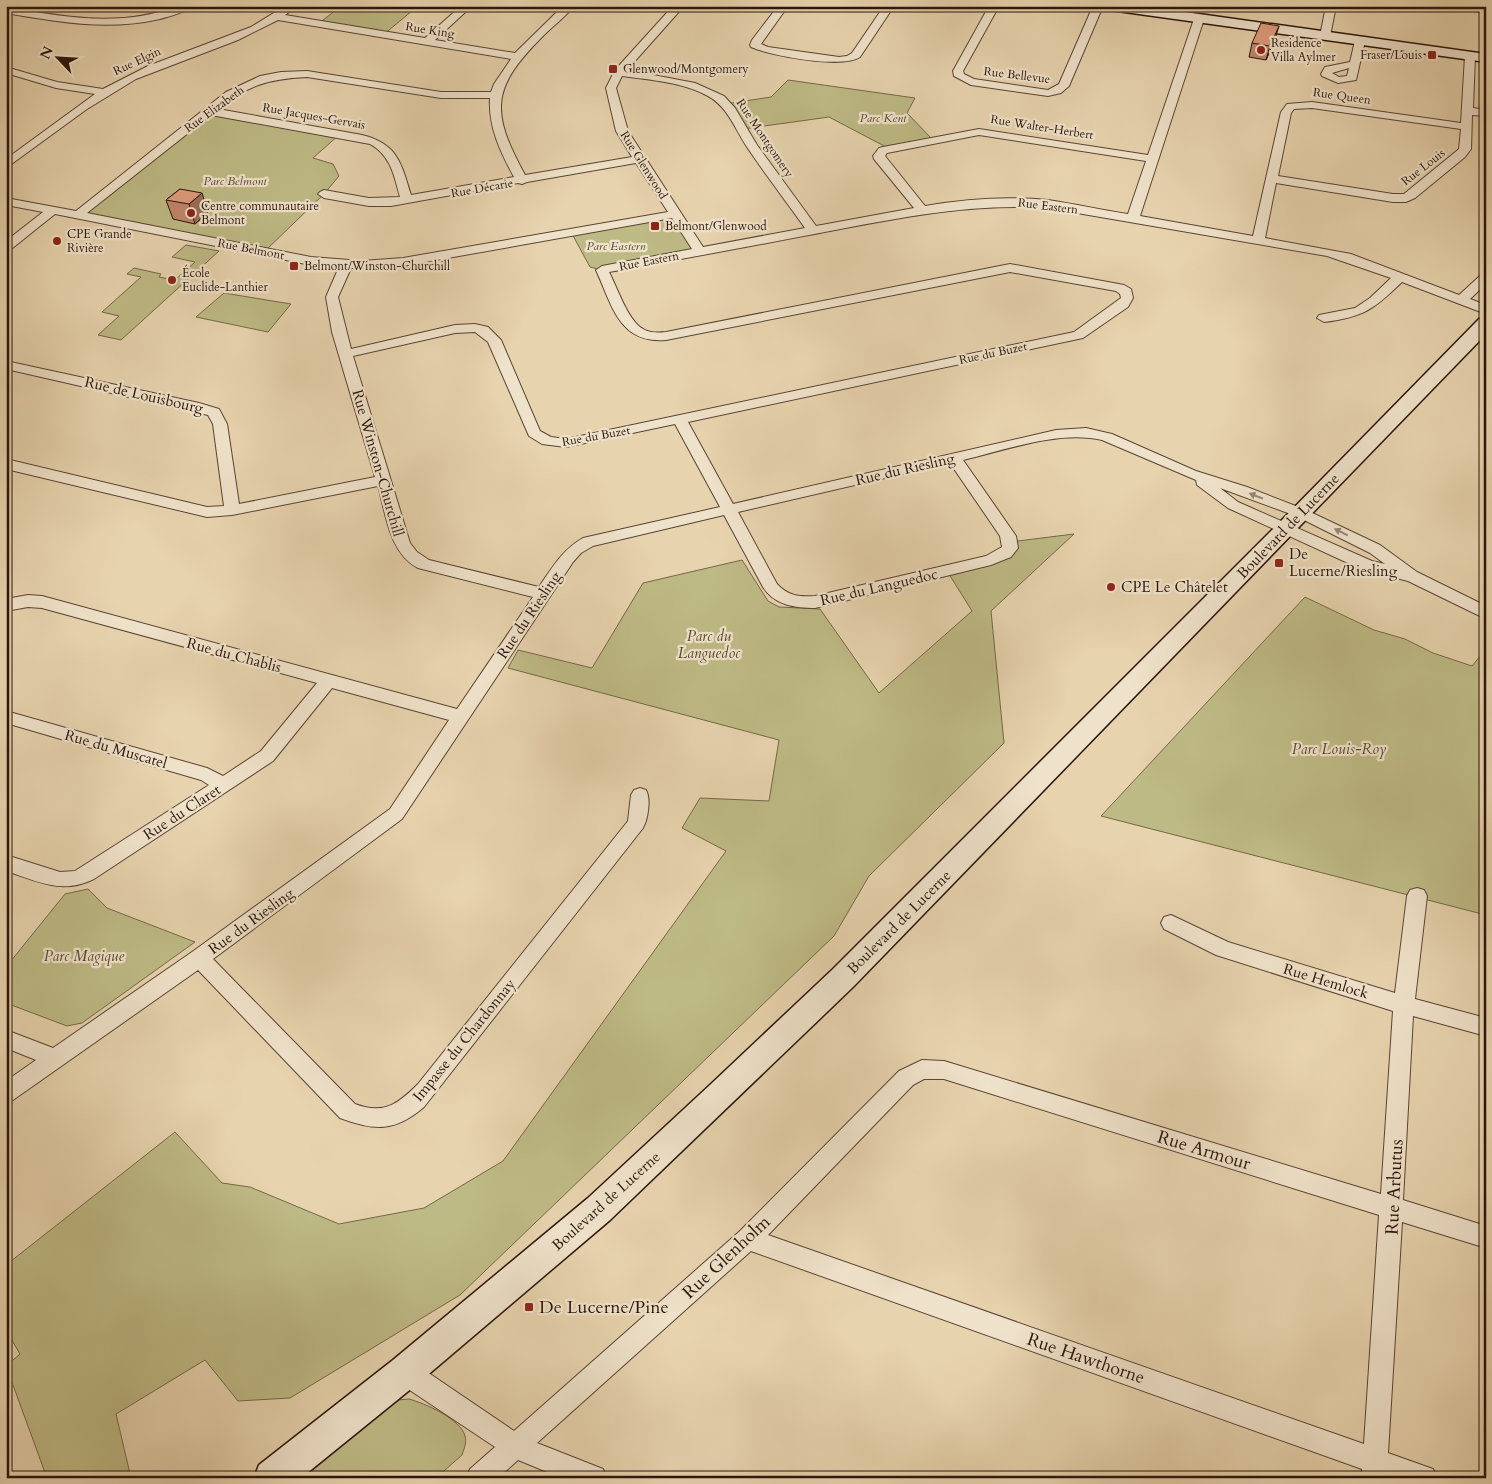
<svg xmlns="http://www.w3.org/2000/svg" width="1492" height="1484" viewBox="0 0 1492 1484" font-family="Cardo,serif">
  <rect width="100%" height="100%" fill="#e7d3ae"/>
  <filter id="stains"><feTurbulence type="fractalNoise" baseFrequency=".004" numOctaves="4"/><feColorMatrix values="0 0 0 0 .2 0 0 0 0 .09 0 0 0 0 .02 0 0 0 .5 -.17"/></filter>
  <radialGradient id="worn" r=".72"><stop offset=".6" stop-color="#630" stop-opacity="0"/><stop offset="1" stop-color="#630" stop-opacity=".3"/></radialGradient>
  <path fill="#beba85" stroke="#746848" d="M341,6H418L383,35L318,24Z
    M788,80L915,98L907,113L933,140L888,148L829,117L743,129L725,104L771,97Z
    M209,111L340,134L313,158L333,164L339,176L324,194L264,252L78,215Z
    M675,214L700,252L602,270L590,267L571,232Z
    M186,245L219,251L121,340L98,335L119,316L102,312L141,277L127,274L134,268L161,274L159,277L175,280L195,262L172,257Z
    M224,293L291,304L268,332L196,317Z
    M1074,534L991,611L1004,743L869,876L834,936L460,1295L290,1398L238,1401L205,1360L116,1414L131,1478H47L6,1366L20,1354L6,1330V1265L175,1132L222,1183L250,1187L339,1224L424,1208L503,1161L726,851L682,828L700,798L769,801L779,740L508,668L518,650L592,668L643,583L742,560L768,601L779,607L820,609L879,693L972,611L947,571L991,560L1010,542Z
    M1305,597L1374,630L1405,639L1433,653L1472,666L1486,649V915L1101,816Z
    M88,889L107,908L195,942L82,1023L67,1026L6,1003V967L65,894Z
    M409,1399C424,1403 461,1419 465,1436C467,1442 464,1449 462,1455L436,1478H279L385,1401Z"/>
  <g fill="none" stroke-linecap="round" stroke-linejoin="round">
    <g stroke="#5a4433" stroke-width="2">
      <path id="street" d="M177,6H192C184,13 170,16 160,19C108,31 58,22 6,13V7C64,17 121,28 177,6Z
        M285,6H297L285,15L425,38L461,6H472L435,40L515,53L563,6H574C565,17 553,26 543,36C491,88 490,111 525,175L632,157L616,131L606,88L615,70L673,6H684L627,70L695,83L724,96L735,108L757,145L816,226L914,208L874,159L873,156L879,148L883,147L979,129L1148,155L1194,19L1199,16L1204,19L1140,216L1253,236L1281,112L1287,104L1312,102L1461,123L1465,56L1470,53L1474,54L1475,56L1473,108L1486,110V116L1472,115L1471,149L1465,157L1415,198L1406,202H1393L1276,183L1265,238L1351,254L1459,295L1482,274L1486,273V284L1470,299L1486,305V314L1402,282C1374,309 1364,317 1324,322L1317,318L1319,315L1355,308L1370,298L1391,278L1327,256L1048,208C973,203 903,217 830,231C756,245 683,259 609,272C617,287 628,321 643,329C650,333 658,333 666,332L1010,264L1124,285L1131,289L1133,298L1128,307L1083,338L688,422L733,504L1056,430L1086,428L1112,434L1196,471L1247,487L1306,510L1380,545L1417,572L1486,606V619L1408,581L1361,569L1228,508L1197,485L1196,480L1102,440C1059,430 1006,450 963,460L1016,536L1018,548L1011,557L991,565L815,608C795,608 774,605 763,587L724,515L593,546L581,553L573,562L402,819L213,959L355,1104C384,1115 398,1104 418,1084L628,821L631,795L634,790L640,788L646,790C651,799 648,819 643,828L424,1107C395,1132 375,1131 340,1118L198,970L13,1100L6,1103V1081L36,1060L6,1048V1030L53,1048L192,952L390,809L449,720L332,688L273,761L94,879C62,895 37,881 6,871V855L60,872L75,871L209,785L201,780L6,723V711L207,768L223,776L261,751L317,683L42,608L28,607L6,611V599L28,595L42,596L457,709L533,597L418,568C389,553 386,514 378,486L232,515L207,517L6,469V459L207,507L224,506L213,424L208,415L6,369V361L199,403L219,409L227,424L239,504L375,477L332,332L326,297L339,267L311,265L55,214L10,250L6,251V241L43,212L6,205V198L76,211L226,92L260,76L281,72L307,71L441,92H491L494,84L511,59L278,20L238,40L136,79L87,109L6,168V159L95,94L56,88L6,73V67L57,82L103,89L148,66L251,27ZM622,76C651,80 682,82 708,96C728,107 735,129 747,147C765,174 786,201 805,228L703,247L628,131L616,88ZM307,77L441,98H490C488,127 501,153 514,177L411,195C401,163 398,144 362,135L218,109C248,85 268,79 307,77ZM1312,108L1461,129L1459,149L1404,194H1393L1278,176L1291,113L1294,109ZM211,115L370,144C391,156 394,175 400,197L369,198L324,190L320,192L318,194L324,198L369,206H391L518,183L522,184L527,182L636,163L668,212L403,258L362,261L311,257L87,213ZM979,135L1146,161L1128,214C1102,210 1075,204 1048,200C1007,196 965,199 925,206L885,156L887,153ZM672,218L692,249L602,266L596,270C612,305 619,344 666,340L1010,272L1116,291L1120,294L1121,298L1074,332L566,439L551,437L540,431L501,340L488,327L475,324L455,325L351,349L338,297L351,268L403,266ZM475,332L488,342L529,436L542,444L566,447L675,424L720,507L583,538C562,550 552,568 539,587L429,560L417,552L410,543L353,356L455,333ZM950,463L1000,536L1002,547L986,556L815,596C799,597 788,596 777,584L738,512ZM1220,488L1296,516L1370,553L1385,564L1372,561L1238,502Z
        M778,6H788L761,44L768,47L839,57L847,56L852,53L884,6H894L860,57C843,69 771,56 751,47L750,45L752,40Z
        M989,6H999L963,71L964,74L974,79L1048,90L1059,84L1093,6H1103L1069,86L1061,93L1048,96L971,85L954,76L953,71Z
        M1326,6H1336L1330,36L1325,39L1320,36Z
        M1454,6L1486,7V13L1459,9Z
        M1360,38L1365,41L1356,80L1338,83L1322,76L1321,74L1325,67L1350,62L1355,41ZM1349,68L1347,76L1339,77L1332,73Z
        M1417,888L1424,890L1427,896L1415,999L1486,1018V1036L1413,1016L1403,1200L1486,1226V1248L1402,1222L1388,1453L1433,1469L1437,1478H1361L1362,1469L751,1251L537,1443L603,1469L607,1478H562L518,1460L498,1478H466L470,1469L495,1447L396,1381L393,1372L396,1363L405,1360L414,1363L514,1431L740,1231L899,1071L922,1060L944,1061L1381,1194L1393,1011L1216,955L1164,929L1161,923L1164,917L1171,915L1228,942L1395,993L1407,896L1410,890ZM924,1079H944L1379,1215L1364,1444L768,1235L913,1085Z"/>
    </g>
    <g stroke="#2b150a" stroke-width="3">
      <path id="secondary" d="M1103,6H1142L1486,54V62L1110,10Z
        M1486,317V334L853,987L610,1220L417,1384L301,1478H254L259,1465L393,1360L588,1198L711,1084L833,969L1279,523L1479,319Z"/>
    </g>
    <use href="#street" fill="#efe2ca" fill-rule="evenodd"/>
    <use href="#secondary" fill="#efe2ca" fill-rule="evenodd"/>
  </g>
  <path fill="#c1876c" stroke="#2b150a" d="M1275,39L1266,60L1249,57L1252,43Z
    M180,189L208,212L195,224L173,219L166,200Z"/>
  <path fill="#9d6e58" stroke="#2b150a" d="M1279,26L1275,39L1266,60L1270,46Z
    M202,193L208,212L195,224L189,204Z"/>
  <path fill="#e09d7e" stroke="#2b150a" d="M1261,23L1279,26L1270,46L1252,43Z
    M180,189L202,193L189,204L166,200Z"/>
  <defs><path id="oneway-solid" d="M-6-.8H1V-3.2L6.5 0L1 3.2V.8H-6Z" transform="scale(1.25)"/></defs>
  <g fill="#978674">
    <use href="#oneway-solid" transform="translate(1256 496) rotate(-159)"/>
    <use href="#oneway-solid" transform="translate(1341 532) rotate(-154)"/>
  </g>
  <g fill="#8f2418" stroke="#efe2ca" stroke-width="2">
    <circle cx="1261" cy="50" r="5"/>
    <rect x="1427" y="50" width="10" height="10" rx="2.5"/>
    <rect x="608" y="64" width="10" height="10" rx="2.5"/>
    <circle cx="191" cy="213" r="5"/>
    <rect x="650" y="221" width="10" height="10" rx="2.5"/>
    <circle cx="57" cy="241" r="5"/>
    <rect x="289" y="261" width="10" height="10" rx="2.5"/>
    <circle cx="172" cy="280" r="5"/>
    <rect x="1274" y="558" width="10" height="10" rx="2.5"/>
    <circle cx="1111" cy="587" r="5"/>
    <rect x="524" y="1302" width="10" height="10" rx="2.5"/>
  </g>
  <g text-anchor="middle" stroke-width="4.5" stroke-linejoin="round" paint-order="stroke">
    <g font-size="12" fill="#2b150a" stroke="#efe2ca">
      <text transform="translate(430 30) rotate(9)" y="4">Rue King</text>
      <text transform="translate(137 61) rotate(-25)" y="4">Rue Elgin</text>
      <text transform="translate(1017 75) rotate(7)" y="4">Rue Bellevue</text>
      <text transform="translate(1342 96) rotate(8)" y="4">Rue Queen</text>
      <text transform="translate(214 109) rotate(-36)" y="4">Rue Elizabeth</text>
      <text transform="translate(314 116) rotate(10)" y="4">Rue Jacques-Gervais</text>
      <text transform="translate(1042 127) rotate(9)" y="4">Rue Walter-Herbert</text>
      <text transform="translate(765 138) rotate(56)" y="4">Rue Montgomery</text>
      <text transform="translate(644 165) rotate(58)" y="4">Rue Glenwood</text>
      <text transform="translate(1423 167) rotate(-38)" y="4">Rue Louis</text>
      <text transform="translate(482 188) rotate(-10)" y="4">Rue Décarie</text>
      <text transform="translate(1048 206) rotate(7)" y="4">Rue Eastern</text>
      <text transform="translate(251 249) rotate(11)" y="4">Rue Belmont</text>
      <text transform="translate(649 261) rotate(-11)" y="4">Rue Eastern</text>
      <text transform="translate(993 353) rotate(-12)" y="4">Rue du Buzet</text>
      <text transform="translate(596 436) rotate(-10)" y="4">Rue du Buzet</text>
    </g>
    <g font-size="12" fill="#2b150a" stroke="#efe2ca" text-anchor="start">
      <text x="1271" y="47">Residence<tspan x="1271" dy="14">Villa Aylmer</tspan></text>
      <text x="1422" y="59" text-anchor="end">Fraser/Louis</text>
      <text x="623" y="73">Glenwood/Montgomery</text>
      <text x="201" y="210">Centre communautaire<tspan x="201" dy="14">Belmont</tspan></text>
      <text x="665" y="230">Belmont/Glenwood</text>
      <text x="67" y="238">CPE Grande<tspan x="67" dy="14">Rivière</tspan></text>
      <text x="304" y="270">Belmont/Winston-Churchill</text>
      <text x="182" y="277">École<tspan x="182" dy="14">Euclide-Lanthier</tspan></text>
    </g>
    <g font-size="12" font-style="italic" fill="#57472f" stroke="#efe2ca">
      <text x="883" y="122">Parc Kent</text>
      <text x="235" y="185">Parc Belmont</text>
      <text x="616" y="250">Parc Eastern</text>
    </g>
    <g font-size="15" fill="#2b150a" stroke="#efe2ca">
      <text transform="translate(144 395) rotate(13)" y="5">Rue de Louisbourg</text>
      <text transform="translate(378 463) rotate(74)" y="5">Rue Winston-Churchill</text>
      <text transform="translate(905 469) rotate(-13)" y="5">Rue du Riesling</text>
      <text transform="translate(1288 526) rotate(-46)" y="5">Boulevard de Lucerne</text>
      <text transform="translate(879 587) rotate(-13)" y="5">Rue du Languedoc</text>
      <text transform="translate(529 615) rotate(-56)" y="5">Rue du Riesling</text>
      <text transform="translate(234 655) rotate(15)" y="5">Rue du Chablis</text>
      <text transform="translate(116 749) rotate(16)" y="5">Rue du Muscatel</text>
      <text transform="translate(182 812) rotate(-33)" y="5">Rue du Claret</text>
      <text transform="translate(251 921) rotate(-36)" y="5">Rue du Riesling</text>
      <text transform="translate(899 922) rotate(-45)" y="5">Boulevard de Lucerne</text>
      <text transform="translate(1326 981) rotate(17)" y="5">Rue Hemlock</text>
      <text transform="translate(464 1040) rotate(-51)" y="5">Impasse du Chardonnay</text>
      <text transform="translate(606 1201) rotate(-42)" y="5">Boulevard de Lucerne</text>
    </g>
    <g font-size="15" fill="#2b150a" stroke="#efe2ca" text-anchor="start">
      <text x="1289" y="559">De<tspan x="1289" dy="17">Lucerne/Riesling</tspan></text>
      <text x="1121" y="592">CPE Le Châtelet</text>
    </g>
    <g font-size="15" font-style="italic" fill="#57472f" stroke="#efe2ca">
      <text x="709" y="641">Parc du<tspan x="709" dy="17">Languedoc</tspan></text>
      <text x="1339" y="754">Parc Louis-Roy</text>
      <text x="84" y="961">Parc Magique</text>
    </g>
    <g font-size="18" fill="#2b150a" stroke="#efe2ca">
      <text transform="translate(1204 1150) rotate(17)" y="6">Rue Armour</text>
      <text transform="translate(1394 1187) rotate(-87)" y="6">Rue Arbutus</text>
      <text transform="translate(726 1257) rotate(-43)" y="6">Rue Glenholm</text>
      <text transform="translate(1086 1358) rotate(19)" y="6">Rue Hawthorne</text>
    </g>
    <g font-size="18" fill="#2b150a" stroke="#efe2ca" text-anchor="start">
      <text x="539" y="1313">De Lucerne/Pine</text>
    </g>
  </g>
  <rect width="1492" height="1484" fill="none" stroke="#e7d3ae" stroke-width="25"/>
  <rect x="8" y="8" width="1477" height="1469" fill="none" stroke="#2b150a" stroke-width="2.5"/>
  <rect x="12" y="12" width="1467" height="1459" fill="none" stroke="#2b150a"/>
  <g transform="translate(58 58) rotate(295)" stroke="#efe2ca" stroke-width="4" paint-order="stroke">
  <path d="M0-4L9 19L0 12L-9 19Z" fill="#2b150a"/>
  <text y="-8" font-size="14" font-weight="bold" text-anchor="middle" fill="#2b150a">N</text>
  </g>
  <rect width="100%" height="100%" filter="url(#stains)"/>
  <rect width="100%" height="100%" fill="url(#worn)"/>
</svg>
